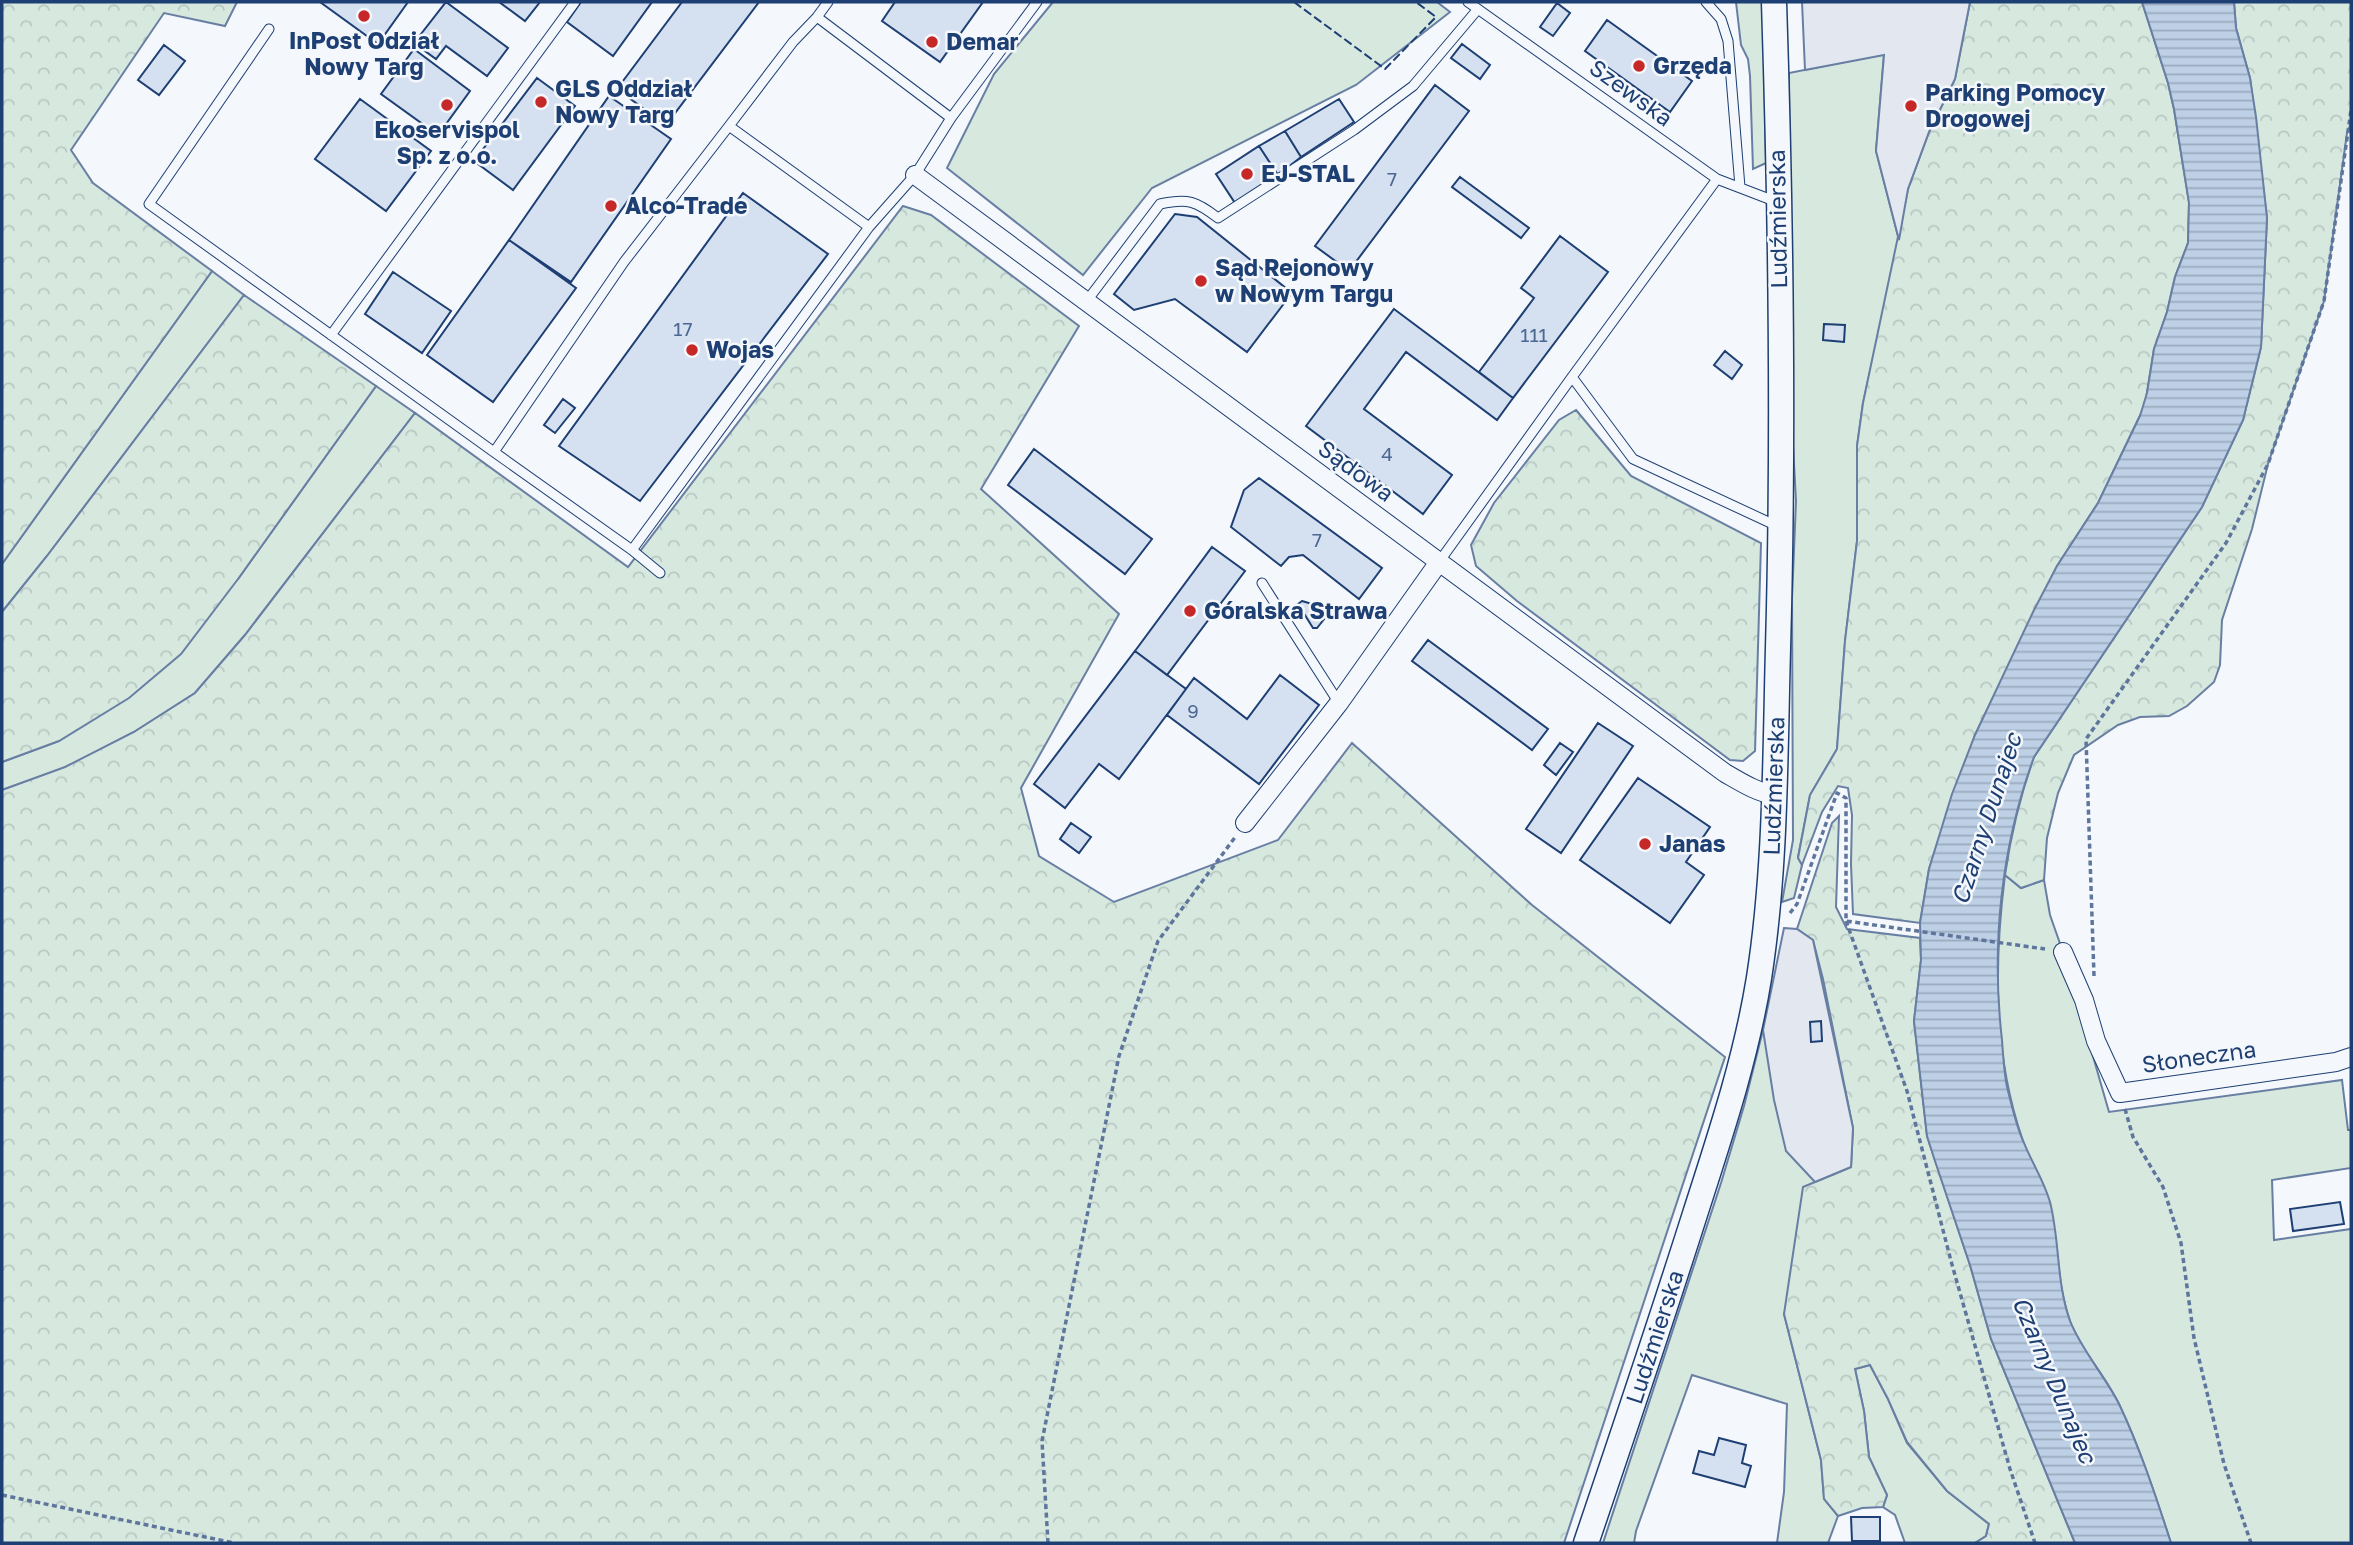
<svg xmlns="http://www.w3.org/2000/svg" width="2353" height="1545" viewBox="0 0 2353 1545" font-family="'Golos Text',sans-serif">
  <defs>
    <pattern id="forest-crowns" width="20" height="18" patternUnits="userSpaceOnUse" patternTransform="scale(1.75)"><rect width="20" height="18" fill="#d7e8df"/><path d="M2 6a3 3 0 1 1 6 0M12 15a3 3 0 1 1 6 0" fill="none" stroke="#b8c8c3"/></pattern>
    <pattern id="water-rules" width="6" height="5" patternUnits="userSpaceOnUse" patternTransform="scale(1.75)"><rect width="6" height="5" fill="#bed0e5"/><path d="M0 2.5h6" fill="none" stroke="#9aaabe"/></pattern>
  </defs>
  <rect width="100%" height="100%" fill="#f4f7fb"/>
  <path fill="#d7e8df" stroke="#687fa3" stroke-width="2" d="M1053,2H1437L1450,12L1356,85L1152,188L1083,275L947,168L994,74Z
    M1736,2H1763L1766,163L1753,169L1750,76L1748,59L1741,45Z
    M1884,54L1876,151L1899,240L1863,403L1857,446V541L1845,641L1837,749L1810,795L1798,857L1802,865L1794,898L1782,902L1793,840L1792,599L1796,501L1791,408L1789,73Z
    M212,271L244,295L47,556L2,612V564Z
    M376,386L415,413L245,635L195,693L134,732L65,768L2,790V762L59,741L238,579Z
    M2005,875L2021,888L2044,880L2050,915L2063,952L2109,1112L2342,1080L2348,1130H2351V1168L2272,1180L2274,1240L2351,1229V1543H2171C2156,1497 2140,1448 2119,1404C2105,1375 2081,1350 2070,1321C2056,1282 2059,1241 2049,1201C2044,1179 2029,1160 2022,1138C1993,1053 1994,963 2005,875Z
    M1797,929L1813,940L1823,979L1853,1128L1784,1314L1821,1460L1824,1498L1838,1516L1828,1543H1777L1784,1492L1787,1404L1692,1375L1636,1531L1634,1543H1603L1721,1183L1744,1106L1766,1018Z
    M1870,1365L1888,1399L1907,1443L1947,1491L1989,1524L1986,1536L1975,1543H1905L1895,1515L1883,1507L1887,1495L1869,1457L1864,1411L1855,1369Z"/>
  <path fill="url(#forest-crowns)" stroke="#687fa3" stroke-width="2" d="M2,2H237L225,26L164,13L71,150L93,183L212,271L2,564Z
    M1970,2H2142L2168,83L2174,109L2189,202L2188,243L2175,277L2167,312L2154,349L2145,405L2098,503L2057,566L1975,735L1937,844L1929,869L1920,923L1853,914L1851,864L1852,815L1848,788L1838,786L1822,812L1802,865L1798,858L1810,795L1837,749L1845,641L1857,541V446L1863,403L1908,189L1929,132L1955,79Z
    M2234,2H2351V123L2347,133L2324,301L2268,464L2252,529L2222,620L2220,665L2214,682L2187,706L2169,716L2140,717L2118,725L2074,755L2058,793L2047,838L2044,880L2021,888L2005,875C2011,834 2020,796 2034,757L2202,507L2243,420L2261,347L2267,218L2250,78L2236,28Z
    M903,206L931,215L1079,326L981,489L1119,614L1021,788L1039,856L1114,902L1278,840L1352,743L1532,905L1725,1057L1564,1543H2V790L65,767L134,732L195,693L245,635L415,413L628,567Z
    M244,295L376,386L238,579L181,654L129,698L59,741L2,762V612L47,556Z
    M1576,410L1631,476L1761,543L1755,751L1743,761L1730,760L1517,601L1476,566L1471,545L1494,503L1559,420Z
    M1839,816L1836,907L1847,929L1920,938L1921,960L1914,1021L1927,1136L1970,1265L1991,1339L2075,1543H1975L1986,1536L1989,1524L1947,1491L1907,1442L1888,1399L1870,1365L1855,1369L1864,1411L1869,1457L1887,1495L1883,1507L1862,1508L1838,1516L1824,1499L1821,1460L1784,1314L1803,1187L1851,1167L1853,1128L1823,979L1813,940L1797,929L1832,823Z"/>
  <path fill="#e3e8f0" stroke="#687fa3" stroke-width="2" d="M1802,2H1970L1955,79L1929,132L1908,189L1899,240L1876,151L1884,55L1805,70Z
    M1784,928L1797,929L1813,940L1853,1128L1851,1167L1815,1182L1786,1151L1774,1100L1763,1030Z"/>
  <path fill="url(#water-rules)" stroke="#687fa3" stroke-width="2" d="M2142,2H2234L2236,28L2250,78L2256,117L2267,218L2261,347L2243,420L2202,507L2034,757C2001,847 1991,945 2002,1040C2003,1055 2004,1072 2007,1087C2012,1106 2016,1126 2024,1143C2032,1163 2044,1181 2050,1202C2060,1241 2056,1282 2070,1321C2082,1351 2105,1376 2119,1404C2140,1448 2156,1497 2171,1543H2075L1991,1339L1970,1265L1935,1161L1927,1136L1914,1021L1921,960L1920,923L1929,869L1952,794L1975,735L2034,610L2057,566L2098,503L2140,416L2147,393L2154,349L2167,312L2175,277L2188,243L2189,203L2174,109L2168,83Z"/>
  <path fill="#d5e0f0" stroke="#1d3f73" stroke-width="2" d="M320,2H408L378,44Z
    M446,2L508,48L487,76L446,46L436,59L414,43Z
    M499,2H540L525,21Z
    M581,2H652L613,56L567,22Z
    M682,2H759L666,125L617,89Z
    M895,2H983L940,62L882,21Z
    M1557,3L1570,13L1553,36L1540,27Z
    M1607,20L1692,81L1670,112L1585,51Z
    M1462,44L1490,65L1480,79L1451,58Z
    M164,45L185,61L159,95L138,80Z
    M414,49L470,91L438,135L381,94Z
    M537,78L575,106L513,190L474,161Z
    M1435,85L1469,111L1349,271L1315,246Z
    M609,96L671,139L571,282L509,240Z
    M360,99L431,151L386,211L315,159Z
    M1339,99L1354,122L1301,157L1285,131Z
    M1285,131L1301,157L1278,175L1259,146Z
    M1259,146L1278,175L1235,203L1216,174Z
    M1460,177L1529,228L1521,238L1452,187Z
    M743,193L828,254L640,501L559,446Z
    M1175,214L1197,217L1292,293L1247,352L1175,299L1134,310L1114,294Z
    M1560,236L1608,272L1513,398L1479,372L1534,298L1521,288Z
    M509,240L576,288L493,402L427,355Z
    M393,272L451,311L422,353L365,314Z
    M1394,309L1513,398L1497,420L1406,352L1364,409L1452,475L1423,514L1306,426Z
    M1824,324L1845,325L1844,342L1823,340Z
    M1725,351L1742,365L1732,379L1714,365Z
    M563,399L575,408L555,433L544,425Z
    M1034,449L1152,539L1125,574L1008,485Z
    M1259,478L1382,568L1359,599L1303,555L1289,557L1281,566L1231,527L1244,490Z
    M1212,547L1245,571L1167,675L1135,651Z
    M1302,601L1329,609V613L1317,628H1313L1298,604Z
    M1428,640L1548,729L1532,750L1412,661Z
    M1135,651L1186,689L1119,779L1099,764L1065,808L1034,784Z
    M1280,675L1319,705L1259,784L1167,715L1194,678L1247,719Z
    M1598,723L1633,746L1561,853L1526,829Z
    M1560,743L1573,752L1556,775L1544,765Z
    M1638,778L1710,827L1686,862L1704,875L1670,923L1580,860Z
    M1071,823L1091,837L1079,853L1060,839Z
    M1821,1021L1822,1041L1811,1042L1810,1022Z
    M2340,1202L2344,1224L2293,1231L2290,1209Z
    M1719,1438L1746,1445L1742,1463L1751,1466L1745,1487L1693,1473L1699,1451L1714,1455Z
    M1851,1517H1880V1541H1852Z"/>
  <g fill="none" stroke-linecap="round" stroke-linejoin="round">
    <g stroke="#1d3f73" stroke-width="11">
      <path id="lane" d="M828,2L817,17L793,42L729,126L869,227L915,175L951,118L1037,2
        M1468,2L1717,179L1777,202
        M1706,2L1721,19L1728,41L1740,187
        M817,17L951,118
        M269,29L149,204L494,452L624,262L729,126
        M1717,179L1572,377L1633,459L1777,526
        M1086,302L1160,204C1188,198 1196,201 1218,218L1354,130L1413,86L1478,9
        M331,335L575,2
        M494,452L632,550L660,573
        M632,550L869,227
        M1439,562L1572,377
        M1262,583L1339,703"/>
    </g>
    <g stroke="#1d3f73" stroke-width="20">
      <path id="street" d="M915,175L1725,773C1741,782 1756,792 1774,795
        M1245,823L1339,703L1439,562
        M2063,952L2084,1000L2096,1041L2120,1093L2336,1062L2351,1057"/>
    </g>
    <g stroke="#1d3f73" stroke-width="27">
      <path id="secondary" d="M1586,1543C1623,1434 1660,1324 1695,1214C1720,1136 1746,1059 1759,978C1776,869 1775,758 1778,648C1784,433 1781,217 1774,2"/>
    </g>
    <path stroke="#5e769c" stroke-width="3.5" stroke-dasharray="5 3.5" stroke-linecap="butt" d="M1790,913L1797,904L1837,793L1846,798V921L2045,949
      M1846,921L1907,1091L1951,1261L2010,1469L2035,1543
      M2094,976L2086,739L2226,543L2268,464L2324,301L2351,110
      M2125,1109L2133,1137L2163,1187L2181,1243L2194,1338L2224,1464L2251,1543
      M2,1495L234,1543
      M1048,1543L1042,1441L1119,1056L1158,941L1236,836"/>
    <use href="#lane" stroke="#f4f7fb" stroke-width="9"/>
    <use href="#street" stroke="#f4f7fb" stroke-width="18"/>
    <use href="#secondary" stroke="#f4f7fb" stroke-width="24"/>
    <path stroke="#1d3f73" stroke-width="2" stroke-dasharray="9 3.5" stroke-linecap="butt" d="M1294,2L1385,69L1436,17L1416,2"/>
  </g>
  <g fill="#c62828" stroke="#f4f7fb" stroke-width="2.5">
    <circle cx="364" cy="16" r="7"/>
    <circle cx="932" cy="42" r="7"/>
    <circle cx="1639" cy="66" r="7"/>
    <circle cx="541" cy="102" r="7"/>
    <circle cx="447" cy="105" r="7"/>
    <circle cx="1911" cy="106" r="7"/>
    <circle cx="1247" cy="174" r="7"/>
    <circle cx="611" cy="206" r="7"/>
    <circle cx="1201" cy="281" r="7"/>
    <circle cx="692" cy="350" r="7"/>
    <circle cx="1190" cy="611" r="7"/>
    <circle cx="1645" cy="844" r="7"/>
  </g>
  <g text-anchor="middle" stroke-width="5" stroke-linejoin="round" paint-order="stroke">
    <g font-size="19" fill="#4b6792">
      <text x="1392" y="186">7</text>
      <text x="683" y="336">17</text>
      <text x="1534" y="342">111</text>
      <text x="1387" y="461">4</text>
      <text x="1317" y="547">7</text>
      <text x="1193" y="718">9</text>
    </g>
    <g font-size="23" font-weight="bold" fill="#1d3f73" stroke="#f4f7fb" text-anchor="start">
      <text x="364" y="49" text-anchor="middle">InPost Odział<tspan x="364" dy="26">Nowy Targ</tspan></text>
      <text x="946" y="50">Demar</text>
      <text x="1653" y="74">Grzęda</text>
      <text x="555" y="97">GLS Oddział<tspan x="555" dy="26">Nowy Targ</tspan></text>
      <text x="1925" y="101">Parking Pomocy<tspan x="1925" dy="26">Drogowej</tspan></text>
      <text x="447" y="138" text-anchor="middle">Ekoservispol<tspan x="447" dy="26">Sp. z o.o.</tspan></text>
      <text x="1261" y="182">EJ-STAL</text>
      <text x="625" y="214">Alco-Trade</text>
      <text x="1215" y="276">Sąd Rejonowy<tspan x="1215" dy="26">w Nowym Targu</tspan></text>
      <text x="706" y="358">Wojas</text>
      <text x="1204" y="619">Góralska Strawa</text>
      <text x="1659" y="852">Janas</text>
    </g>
    <g font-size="23" fill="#1d3f73" stroke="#f4f7fb">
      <text transform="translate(1631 93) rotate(36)" y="8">Szewska</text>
      <text transform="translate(1778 219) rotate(-91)" y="8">Ludźmierska</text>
      <text transform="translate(1356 471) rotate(36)" y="8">Sądowa</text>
      <text transform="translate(1774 786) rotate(-88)" y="8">Ludźmierska</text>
      <text transform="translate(2199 1057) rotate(-8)" y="8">Słoneczna</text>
      <text transform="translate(1655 1337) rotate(-72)" y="8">Ludźmierska</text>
    </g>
    <g font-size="24" font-style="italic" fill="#1d3f73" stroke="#f4f7fb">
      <text transform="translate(1987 819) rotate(-72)" y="8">Czarny Dunajec</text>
      <text transform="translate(2054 1380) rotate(67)" y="8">Czarny Dunajec</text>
    </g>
  </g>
  <rect width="2353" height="1545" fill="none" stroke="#1d3f73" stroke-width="7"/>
</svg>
